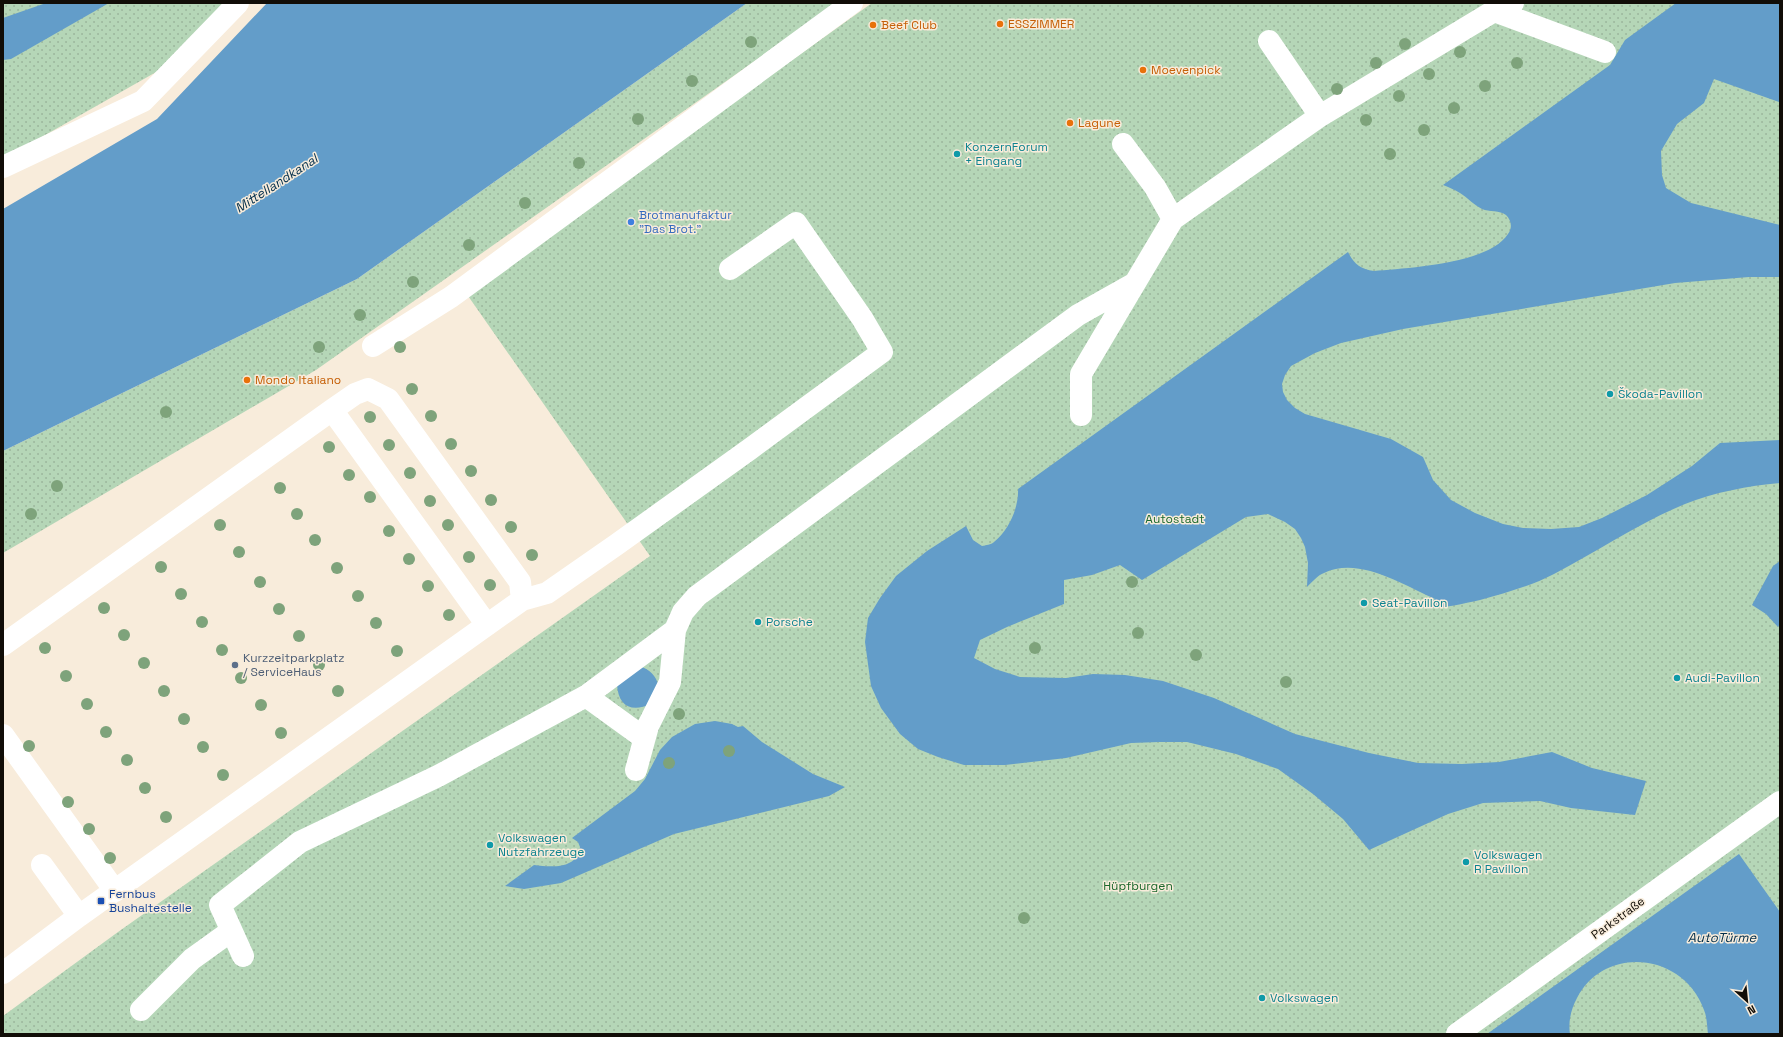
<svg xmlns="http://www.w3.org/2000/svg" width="1783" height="1037" viewBox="0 0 1783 1037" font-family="'Space Grotesk',sans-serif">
  <defs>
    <pattern id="grass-dots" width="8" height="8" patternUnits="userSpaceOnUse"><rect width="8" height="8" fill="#b5d6b7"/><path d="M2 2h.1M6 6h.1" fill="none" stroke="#9bb69c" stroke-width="1.8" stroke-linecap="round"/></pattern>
  </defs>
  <rect width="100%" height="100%" fill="#f8ecdb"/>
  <path fill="url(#grass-dots)" d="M3,3H226L165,67L3,159Z
    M747,3H837L316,370L3,553V451L357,279Z
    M872,3H1780V1034H3V1016L118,932L650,556L466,293Z"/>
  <path fill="#639dc9" d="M46,3H109L11,59L3,60V18Z
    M267,3H747L357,279L3,451V209L157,119Z
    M1676,3H1780L1779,102L1714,79L1704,103L1677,124L1661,151L1662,175L1666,188L1691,203L1780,225V277H1749L1675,283L1403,329L1341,343L1315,353L1291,366L1285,375L1282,384L1283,392L1287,400L1295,408L1305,414L1391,439L1423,457L1433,480L1451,500L1475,513L1503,524L1523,528L1551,529L1579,527L1602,518L1647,495L1692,466L1720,443L1780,440V483C1747,486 1716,492 1685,504C1639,523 1598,551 1554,574C1531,586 1505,593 1480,600C1461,604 1442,609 1423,608L1435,599C1403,585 1359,556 1324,573C1318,575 1312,582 1307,587L1308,563L1305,547L1301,538L1295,529L1285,522L1268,514L1246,517L1142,580L1120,565L1092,575L1064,580V604L1007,627L980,640L974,658L995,669L1020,677L1066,678L1093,674L1125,675L1163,681L1214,698L1295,734L1369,753L1418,763L1462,764L1499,762L1552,752L1592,768L1646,781L1635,815L1571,808L1540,801L1483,803L1448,814L1369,850L1343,819L1313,794L1278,769L1236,754L1187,742H1159L1131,743L1066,758L1005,765H964L938,757L918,749L900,734L881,708L871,686L865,642L868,618L880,598L896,576L927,551L966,526L973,540L982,546C986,545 991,545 994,542C1009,530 1019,507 1018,489L1348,252C1354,264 1360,269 1374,271C1407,268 1489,264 1508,234C1513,227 1511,220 1506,215C1500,210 1489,212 1482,209C1474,205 1468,198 1460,193C1455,190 1449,187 1443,185L1610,65L1625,40Z
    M1780,561V624L1778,627L1766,614L1752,605L1773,566Z
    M639,666C651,670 655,675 659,686L651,704C631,713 618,706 617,684Z
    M715,721L732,724L738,727L743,726L762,742L813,774L845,787L829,796L674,834L561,883L524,889L505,886L534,865C551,867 577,870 580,847L578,842L572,838L635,791L645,779L660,750L672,737L695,724Z
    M1739,854L1780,912L1779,1034H1708C1707,1026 1707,1017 1704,1010C1684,953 1605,944 1577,998C1571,1009 1568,1022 1570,1034H1487Z"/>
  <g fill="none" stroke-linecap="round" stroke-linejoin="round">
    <path stroke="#fff" stroke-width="22" d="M1495,4L1494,11L1605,52
      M1269,41L1320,116
      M1123,144L1155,187L1173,219
      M3,167L143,101L238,3
      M373,346L451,297L852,3
      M332,410L487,625
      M1081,415V374L1173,219L1320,116L1494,11L1513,3
      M522,600L547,593L616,545L750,449L882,352L862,318L796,223L730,269
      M3,645L332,410L355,394L368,389L388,399L520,582L522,600L79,916L3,973
      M586,696L675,630
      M3,735L115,891
      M636,770L648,726L670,682L675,630L683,612L697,596L1078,315L1135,283
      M42,865L79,916
      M243,956L220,905L300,842L438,776L586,696L644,738
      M141,1010L192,959L231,931
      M1457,1034L1780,802"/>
  </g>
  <g fill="#7ea37b">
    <circle cx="751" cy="42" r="6"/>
    <circle cx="1405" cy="44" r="6"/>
    <circle cx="1460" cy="52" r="6"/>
    <circle cx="1376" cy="63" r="6"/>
    <circle cx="1517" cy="63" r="6"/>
    <circle cx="1429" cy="74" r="6"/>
    <circle cx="692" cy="81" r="6"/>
    <circle cx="1485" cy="86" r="6"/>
    <circle cx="1337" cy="89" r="6"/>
    <circle cx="1399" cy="96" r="6"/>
    <circle cx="1454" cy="108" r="6"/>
    <circle cx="638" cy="119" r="6"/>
    <circle cx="1366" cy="120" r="6"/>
    <circle cx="1424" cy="130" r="6"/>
    <circle cx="1390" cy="154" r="6"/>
    <circle cx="579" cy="163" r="6"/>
    <circle cx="525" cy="203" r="6"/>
    <circle cx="469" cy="245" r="6"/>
    <circle cx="413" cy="282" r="6"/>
    <circle cx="360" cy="315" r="6"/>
    <circle cx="319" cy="347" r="6"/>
    <circle cx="400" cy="347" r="6"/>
    <circle cx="412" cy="389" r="6"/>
    <circle cx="166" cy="412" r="6"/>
    <circle cx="431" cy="416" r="6"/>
    <circle cx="370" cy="417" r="6"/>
    <circle cx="451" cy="444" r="6"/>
    <circle cx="389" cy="445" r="6"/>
    <circle cx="329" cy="447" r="6"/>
    <circle cx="471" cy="471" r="6"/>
    <circle cx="410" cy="473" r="6"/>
    <circle cx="349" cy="475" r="6"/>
    <circle cx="57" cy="486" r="6"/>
    <circle cx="280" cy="488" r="6"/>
    <circle cx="370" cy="497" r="6"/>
    <circle cx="491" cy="500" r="6"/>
    <circle cx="430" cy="501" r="6"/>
    <circle cx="31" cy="514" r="6"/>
    <circle cx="297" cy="514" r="6"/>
    <circle cx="220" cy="525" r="6"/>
    <circle cx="448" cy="525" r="6"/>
    <circle cx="511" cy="527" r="6"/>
    <circle cx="389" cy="531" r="6"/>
    <circle cx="315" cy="540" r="6"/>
    <circle cx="239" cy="552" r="6"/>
    <circle cx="532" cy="555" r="6"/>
    <circle cx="469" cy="557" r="6"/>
    <circle cx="409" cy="559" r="6"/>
    <circle cx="161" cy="567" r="6"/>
    <circle cx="337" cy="568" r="6"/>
    <circle cx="260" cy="582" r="6"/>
    <circle cx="1132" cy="582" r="6"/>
    <circle cx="490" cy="585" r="6"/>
    <circle cx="428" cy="586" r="6"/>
    <circle cx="181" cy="594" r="6"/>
    <circle cx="358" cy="596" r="6"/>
    <circle cx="104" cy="608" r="6"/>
    <circle cx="279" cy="609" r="6"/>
    <circle cx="449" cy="615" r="6"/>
    <circle cx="202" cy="622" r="6"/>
    <circle cx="376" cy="623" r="6"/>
    <circle cx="1138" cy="633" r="6"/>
    <circle cx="124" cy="635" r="6"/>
    <circle cx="299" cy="636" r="6"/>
    <circle cx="45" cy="648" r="6"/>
    <circle cx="1035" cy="648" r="6"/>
    <circle cx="222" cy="650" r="6"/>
    <circle cx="397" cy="651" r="6"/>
    <circle cx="1196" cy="655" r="6"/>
    <circle cx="144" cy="663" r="6"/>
    <circle cx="319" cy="665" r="6"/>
    <circle cx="66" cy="676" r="6"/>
    <circle cx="241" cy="678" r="6"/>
    <circle cx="1286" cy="682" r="6"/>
    <circle cx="164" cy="691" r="6"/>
    <circle cx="338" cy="691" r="6"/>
    <circle cx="87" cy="704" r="6"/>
    <circle cx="261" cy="705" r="6"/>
    <circle cx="679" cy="714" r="6"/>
    <circle cx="184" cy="719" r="6"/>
    <circle cx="106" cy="732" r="6"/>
    <circle cx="281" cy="733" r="6"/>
    <circle cx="29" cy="746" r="6"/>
    <circle cx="203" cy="747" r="6"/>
    <circle cx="729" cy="751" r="6"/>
    <circle cx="127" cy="760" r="6"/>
    <circle cx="669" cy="763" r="6"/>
    <circle cx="223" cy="775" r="6"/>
    <circle cx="145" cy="788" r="6"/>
    <circle cx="68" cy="802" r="6"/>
    <circle cx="166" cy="817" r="6"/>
    <circle cx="89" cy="829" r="6"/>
    <circle cx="110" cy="858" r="6"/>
    <circle cx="1024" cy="918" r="6"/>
  </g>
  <g fill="#e8710a" stroke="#f8ecdb" stroke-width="1.5">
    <circle cx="1000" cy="24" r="4"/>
    <circle cx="873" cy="25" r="4"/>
    <circle cx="1143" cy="70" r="4"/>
    <circle cx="1070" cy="123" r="4"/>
    <circle cx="247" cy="380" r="4"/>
  </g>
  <g fill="#0f9aa8" stroke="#f8ecdb" stroke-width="1.5">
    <circle cx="957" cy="154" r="4"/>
    <circle cx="1610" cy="394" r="4"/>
    <circle cx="1364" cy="603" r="4"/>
    <circle cx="758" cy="622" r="4"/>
    <circle cx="1677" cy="678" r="4"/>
    <circle cx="490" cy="845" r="4"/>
    <circle cx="1466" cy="862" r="4"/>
    <circle cx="1262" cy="998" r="4"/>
  </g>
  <circle fill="#3f7fe0" stroke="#f8ecdb" stroke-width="1.5" cx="631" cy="222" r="4"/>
  <circle fill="#5c6f8a" stroke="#f8ecdb" stroke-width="1.5" cx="235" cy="665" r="4"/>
  <rect fill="#1a4fb4" stroke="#f8ecdb" stroke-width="1.5" x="97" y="897" width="8" height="8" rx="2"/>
  <g text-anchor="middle" stroke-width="3" stroke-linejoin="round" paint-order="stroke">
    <g font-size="12" fill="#c56008" stroke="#f8ecdb" text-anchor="start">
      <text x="1008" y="28">ESSZIMMER</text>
      <text x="881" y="29">Beef Club</text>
      <text x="1151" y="74">Moevenpick</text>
      <text x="1078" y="127">Lagune</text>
      <text x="255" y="384">Mondo Italiano</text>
    </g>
    <g font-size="12" fill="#0d838f" stroke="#f8ecdb" text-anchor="start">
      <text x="965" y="151">KonzernForum<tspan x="965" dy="14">+ Eingang</tspan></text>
      <text x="1618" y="398">Škoda-Pavillon</text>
      <text x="1372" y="607">Seat-Pavillon</text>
      <text x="766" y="626">Porsche</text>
      <text x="1685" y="682">Audi-Pavillon</text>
      <text x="498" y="842">Volkswagen<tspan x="498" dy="14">Nutzfahrzeuge</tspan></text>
      <text x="1474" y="859">Volkswagen<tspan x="1474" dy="14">R Pavillon</tspan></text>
      <text x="1270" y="1002">Volkswagen</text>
    </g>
    <g font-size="12" fill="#366cbe" stroke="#f8ecdb" text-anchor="start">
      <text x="639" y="219">Brotmanufaktur<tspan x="639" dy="14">"Das Brot."</tspan></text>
    </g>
    <g font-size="12" fill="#1b682c" stroke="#f8ecdb">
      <text x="1175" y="523">Autostadt</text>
      <text x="1138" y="890">Hüpfburgen</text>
    </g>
    <g font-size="12" fill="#4e5e75" stroke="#f8ecdb" text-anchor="start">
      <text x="243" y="662">Kurzzeitparkplatz<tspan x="243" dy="14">/ ServiceHaus</tspan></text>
    </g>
    <g font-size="12" fill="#164399" stroke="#f8ecdb" text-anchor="start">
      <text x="109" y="898">Fernbus<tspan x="109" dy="14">Bushaltestelle</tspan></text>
    </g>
    <g font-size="12" fill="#110d07" stroke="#f8ecdb">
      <text transform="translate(1618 918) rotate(-36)" y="4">Parkstraße</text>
    </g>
    <g font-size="13" font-style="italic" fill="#002d4a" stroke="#f8ecdb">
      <text transform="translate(276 183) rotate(-33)" y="5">Mittellandkanal</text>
      <text x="1722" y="942">AutoTürme</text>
    </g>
  </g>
  <rect width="1783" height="1037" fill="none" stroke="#110d07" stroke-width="8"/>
  <g transform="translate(1747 1001) rotate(153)" stroke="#f8ecdb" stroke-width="3" paint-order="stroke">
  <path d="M0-3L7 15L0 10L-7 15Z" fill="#110d07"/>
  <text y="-6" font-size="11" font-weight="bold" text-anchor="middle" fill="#110d07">N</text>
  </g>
</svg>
